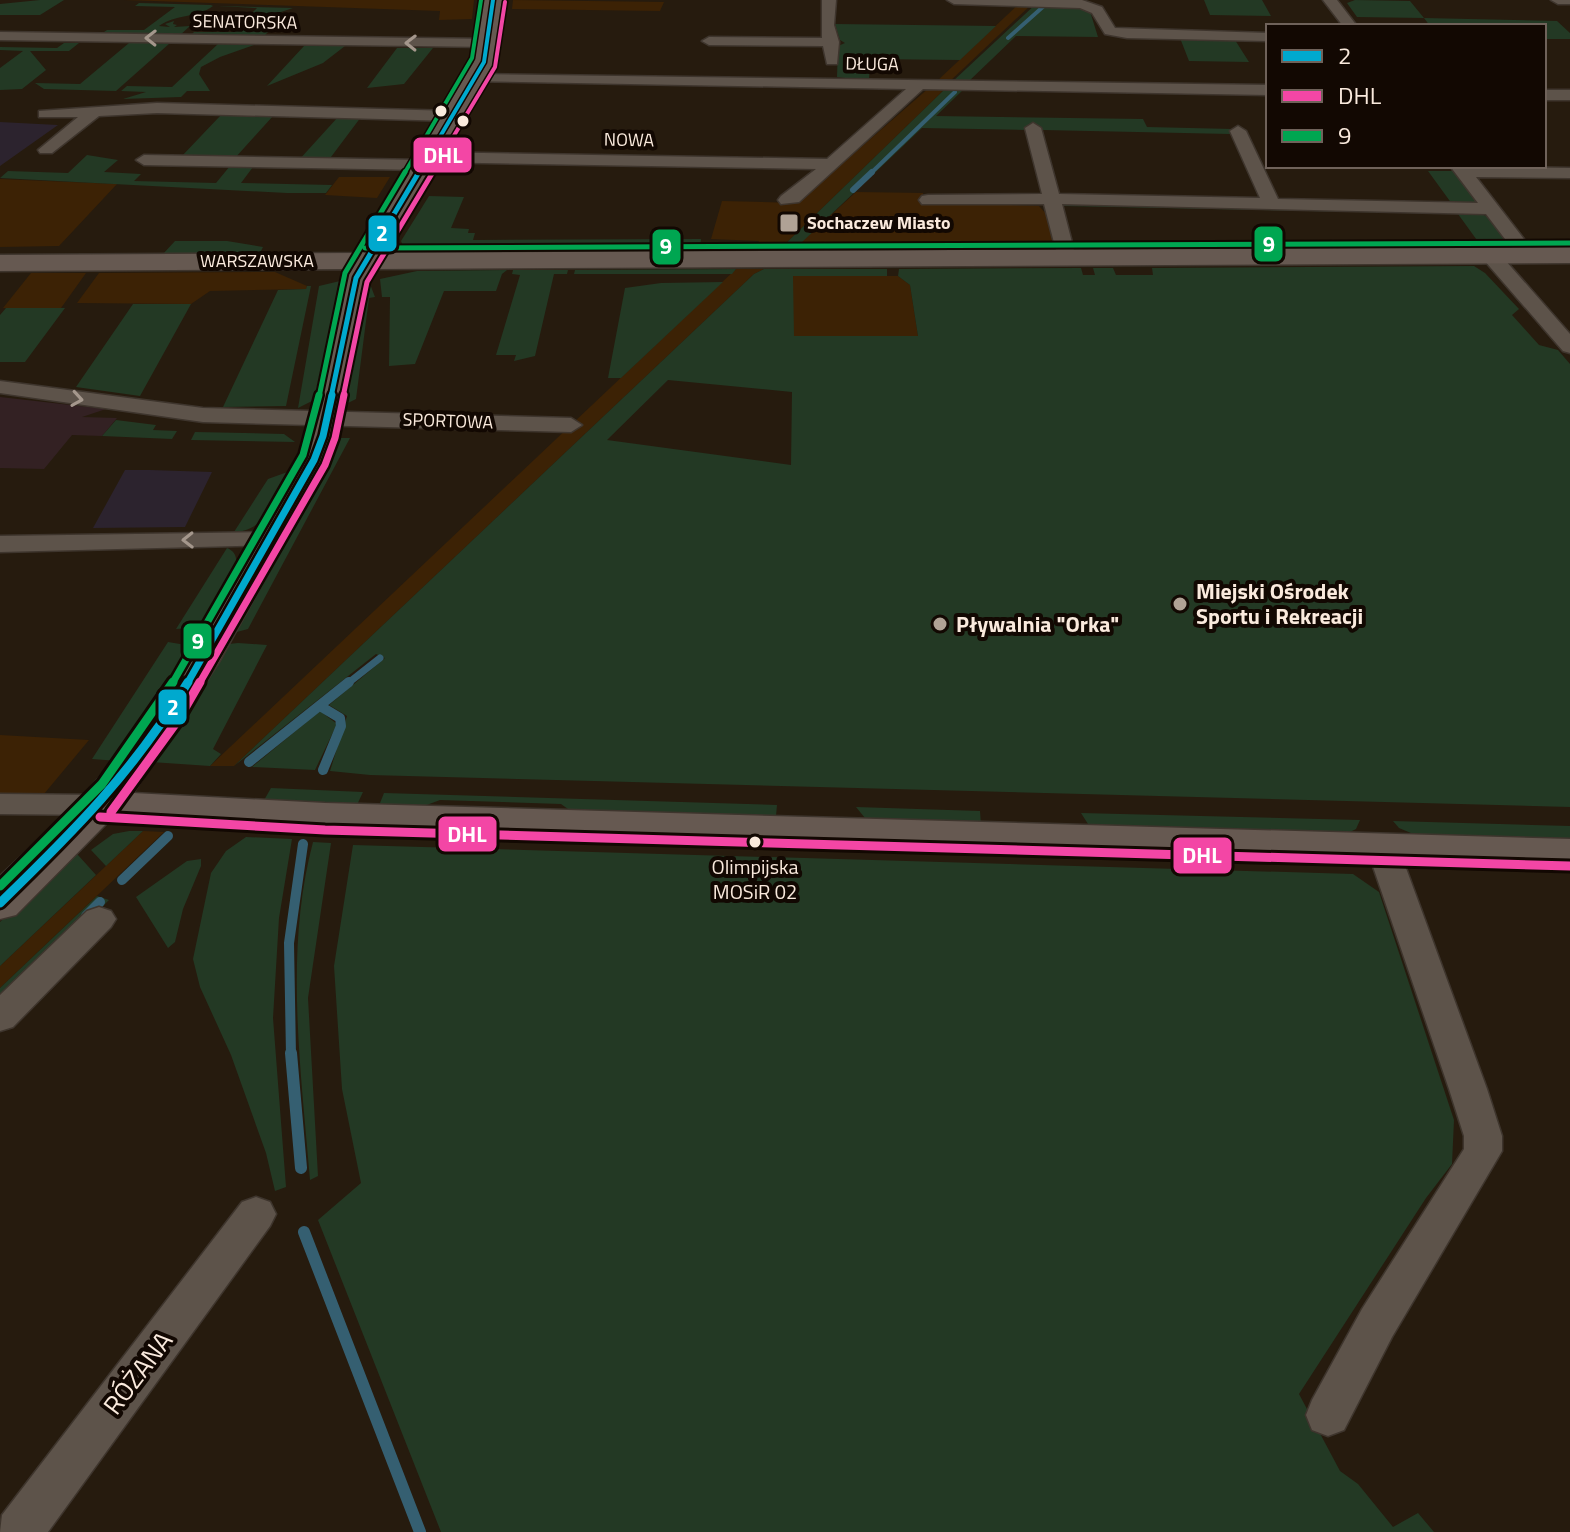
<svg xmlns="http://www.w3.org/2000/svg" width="1570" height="1532" viewBox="0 0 1570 1532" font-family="'Titillium Web',sans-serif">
  <rect width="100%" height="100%" fill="#261b0e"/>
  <path fill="#3c2205" d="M124,0H474L472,19L439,20L440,11Z
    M513,0L664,2L660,11L512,9Z
    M1021,2L1033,3L948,83L936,82Z
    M930,87L946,88L779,250H754L759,241L711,239L722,201L797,203Z
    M339,177H390L377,198L325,195Z
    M0,179L117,184L59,246L0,247Z
    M856,192L923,193V202L1039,206L1048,216L1054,241L1049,245H798Z
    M736,269H764L754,274L234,766H210Z
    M275,272L307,286L306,289L210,291L191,304L77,303L99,273Z
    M31,273H86L61,308H3Z
    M793,276H898L910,285L918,336H793Z
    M0,735L89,740L44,794L0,793Z
    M143,831L164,832L0,988V966Z"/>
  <path fill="#332123" d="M0,397L106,409L82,417L117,418L102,436L72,435L44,469L0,468Z"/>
  <path fill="#2c232e" d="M0,122L58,125L0,166Z
    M125,470H150L212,472L185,527L93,528Z"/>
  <path fill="#233924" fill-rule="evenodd" d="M40,0H64L40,15H0V4Z
    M1204,0H1262L1271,16L1210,15Z
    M1355,0L1410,1L1424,18L1557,21L1570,33V39H1544V26H1430L1424,18L1357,17L1347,3Z
    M1038,2L1089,8L1098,37L1016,36L968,82H952Z
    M139,3L211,5L213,6C198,18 175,14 159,26L170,27L165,24L174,21L173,24L177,25L174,27L190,26L179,36L101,34L107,30H144L175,7L135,6Z
    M218,6H222L293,8L254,21L260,26L258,28H272L263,37L190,36L194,32H232L257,8Z
    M835,24L996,26L960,60L870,59L869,81L837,77L838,46L845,43L840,40Z
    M1180,38L1235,40L1249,62L1189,61Z
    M64,43H79L69,51H30L46,70L22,89L0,90V68L23,51L0,50V47L57,48Z
    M129,43H170L116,91L44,89L35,83L80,84Z
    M218,44L254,45L220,57L201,67L199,74L210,91H187L181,97L123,99L146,92L121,91L127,86L172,87Z
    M304,46H345L323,63L267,86Z
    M397,48H433L404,84L367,88Z
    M946,88L964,89L936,116L1143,119L1147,127L1233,129L1230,134L1043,130L1037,127L1027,130L922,128L799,245L896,247L779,250Z
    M221,115L273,116L235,158L181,157Z
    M338,117H361L328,161H298Z
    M87,155L118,160L104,172L141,174L134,181L216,183L230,166L253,167L241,183L332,185L326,193H287L0,178L8,171L68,173Z
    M1428,171H1453L1477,202L1452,204Z
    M429,196L464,197L451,228L469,229L468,233H475L473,240L701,239L700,247L415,248L403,246L401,241Z
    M1058,203L1479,213L1486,216L1508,243H1479L1458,214L1063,206L1065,212L1059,211Z
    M175,241H227L263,247L260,253L163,254Z
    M1474,266L1485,273L1519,309L1512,315L1539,345L1558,350L1570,364V807L370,775L330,771L347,716L329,705L385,658L376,654L234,766L754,274L764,269H887V276H793L794,336H918L910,285L898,276L899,269L1081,268L1083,275H1095L1093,268H1113L1116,275H1153L1152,268ZM668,380L792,392L791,465L607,440Z
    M736,269L732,274H574L575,270Z
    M507,270L502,274L496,291H444L415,364L389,366L390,297H382L380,279L417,271Z
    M513,270H568L567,274H554L535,356L514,361L516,355H496L520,275L512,274Z
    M340,281L320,394L314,400L298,408L319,286Z
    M723,282L621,378H608L625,288L661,283Z
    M370,284L375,297L369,298L356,399L346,404L351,345L362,324Z
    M307,286H311L286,406L223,407L278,290L306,289Z
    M133,304H191L140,396L76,387Z
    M6,308H65L25,362H0V315Z
    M116,420L156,425L153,430L177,431L172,439L102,436Z
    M195,432L284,434L295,442L191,440Z
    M337,438H350L248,629L233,633Z
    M293,470C278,496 267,531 234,532L268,479Z
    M227,548C255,559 212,610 202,627L176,629Z
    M168,642L192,646L118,761L92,759Z
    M238,643L267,645L213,749L221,754L210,766L151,762L229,644Z
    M320,711L337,724L315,770L252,767Z
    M271,788L363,792L356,807L263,802Z
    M384,793L777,805L776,816L575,814L561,804L440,800L416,809L378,808Z
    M856,807L980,811L981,825L874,821L865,818Z
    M1081,813L1360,820L1356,829L1344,835L1106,829L1088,824Z
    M1393,821L1570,826V841L1418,836L1399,828Z
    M129,831H143L106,866L91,850L113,834Z
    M246,837L292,839L279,918L273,1018L286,1187L275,1191L266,1153L231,1055L200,987L193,959L211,873L226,851Z
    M313,842L331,843L308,998L318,1176L310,1180C301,1070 284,951 313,842Z
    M353,845L1353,874L1379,892L1454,1120L1452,1164L1426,1198L1299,1394L1340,1471L1358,1484L1393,1527L1418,1513L1434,1532H441L318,1220L361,1183L342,1089L334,966Z
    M72,854L78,855L96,875L0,966V922Z
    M201,859V866L183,909L175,942L168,948L136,897L187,861Z
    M97,896L109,900L0,1008V988Z"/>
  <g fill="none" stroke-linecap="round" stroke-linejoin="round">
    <path stroke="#355f71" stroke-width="4" d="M1008,38L1045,5
      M870,174L955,92"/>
    <path stroke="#355f71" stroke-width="6" d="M853,190L872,172"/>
    <path stroke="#355f71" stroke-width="7" d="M347,684L380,658"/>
    <path stroke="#355f71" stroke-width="10" d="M320,706L340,718L341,726L323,770
      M249,762L349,682
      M122,880L168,836
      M86,916L100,902
      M291,1055L289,943L303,844"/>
    <path stroke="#355f71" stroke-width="12" d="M291,1053L301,1168
      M304,1232L420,1532"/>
    <g stroke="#3e352d" stroke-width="3">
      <path id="street" d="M822,0H836L834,25L839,42L837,64H827L823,46L709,45L702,41L709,37L822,38Z
        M947,0H1082L1102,7L1115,28L1268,33V41L1127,38L1105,34L1092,13L1080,8L954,4Z
        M1323,0H1337L1357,26H1343Z
        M1551,0H1570V4H1558Z
        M0,32L489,39L496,43L489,47L0,40Z
        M474,74L1268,85V95L923,89L799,202L781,204L778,200L781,196L816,169L428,162V169L422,170L144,165L136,160L144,155L422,160V153L428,152L827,159L906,89L469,81L467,78Z
        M1544,90H1570V100H1544Z
        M157,103L453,111L461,116L453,121L157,113L99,116L52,153H40L38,150L78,117H39V111Z
        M1033,123L1041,128L1059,194L1260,198L1230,131L1238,126L1246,131L1278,199L1478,203L1450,166L1570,168V178L1476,177L1537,256L1528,262L1521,260L1486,214L1062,204L1076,258L1067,264L1058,258L1044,204H922L919,200L922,196L928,195L1042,194L1025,128Z
        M1491,250L1498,252L1570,334V353L1563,351L1484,260L1482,256Z
        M0,381L203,408L571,418L582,425L571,432L203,422L0,393Z
        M266,532L275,535L279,540L275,545L0,552V536Z
        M0,794L101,795L112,798L116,805L112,812L101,815L0,814Z
        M1383,838L1394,841L1399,849L1487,1089L1502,1136V1151L1392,1337L1344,1430L1328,1436L1312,1430L1306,1415L1312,1400L1362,1309L1464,1149V1136L1449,1089L1367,849L1372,841Z
        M99,907L111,911L116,919L111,927L13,1027L0,1031V995L87,911Z
        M256,1197L270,1202L276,1214L270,1226L48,1532H0L2,1515L242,1202Z"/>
    </g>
    <g stroke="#3e352d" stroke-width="3">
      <path id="secondary" d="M484,0H502L494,62L384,253L1570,247V263L375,269L369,278L339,436L330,460L219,662L133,793L325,803L1570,839V869L325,833L110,820L16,915L0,919V876C37,841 76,807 108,767C183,673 237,563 298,460L307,436L343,278L348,269L0,271V255L358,253L474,62Z"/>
    </g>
    <use href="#street" fill="#5d534a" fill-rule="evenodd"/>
    <use href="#secondary" fill="#665951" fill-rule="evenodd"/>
    <g stroke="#120802" stroke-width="7">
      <path id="bus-1-far3" d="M418,174L484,62L493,0"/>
    </g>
    <g stroke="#120802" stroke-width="9">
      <path id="bus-1-far2" d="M331,397L356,278L419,172"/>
    </g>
    <g stroke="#120802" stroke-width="12">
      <path id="bus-1-far1" d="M187,684L314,460L323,436L332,395"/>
    </g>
    <g stroke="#120802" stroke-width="15">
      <path id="bus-1" d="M0,903C75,830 133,772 188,682"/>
    </g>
    <g stroke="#120802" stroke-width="7">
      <path id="bus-2-far3" d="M431,174L495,67L505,2"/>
    </g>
    <g stroke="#120802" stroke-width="9">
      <path id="bus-2-far2" d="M343,397L367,282L433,172"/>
    </g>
    <g stroke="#120802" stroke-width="12">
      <path id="bus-2-far1" d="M199,684L325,465L335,438L344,395"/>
    </g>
    <g stroke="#120802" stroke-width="15">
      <path id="bus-2" d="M111,812L178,720L200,682
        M100,817L325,830L1570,866"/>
    </g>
    <g stroke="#120802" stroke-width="7">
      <path id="bus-3-far3" d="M404,174L472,58L481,0"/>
    </g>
    <g stroke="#120802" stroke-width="9">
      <path id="bus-3-far2" d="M365,248L1570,243
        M319,397L345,273L405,172"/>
    </g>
    <g stroke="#120802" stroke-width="12">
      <path id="bus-3-far1" d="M172,684L303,455L319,395"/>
    </g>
    <g stroke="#120802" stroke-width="15">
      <path id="bus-3" d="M0,886L102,784L173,682"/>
    </g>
    <use href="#bus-1-far3" stroke="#00a9ce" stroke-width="4"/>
    <use href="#bus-1-far2" stroke="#00a9ce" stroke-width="5"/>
    <use href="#bus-1-far1" stroke="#00a9ce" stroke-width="7"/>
    <use href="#bus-1" stroke="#00a9ce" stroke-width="9"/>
    <use href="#bus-2-far3" stroke="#f346a5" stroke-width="4"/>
    <use href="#bus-2-far2" stroke="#f346a5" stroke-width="5"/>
    <use href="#bus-2-far1" stroke="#f346a5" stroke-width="7"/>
    <use href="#bus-2" stroke="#f346a5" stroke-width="9"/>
    <use href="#bus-3-far3" stroke="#00a651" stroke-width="4"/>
    <use href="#bus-3-far2" stroke="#00a651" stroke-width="5"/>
    <use href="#bus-3-far1" stroke="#00a651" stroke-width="7"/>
    <use href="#bus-3" stroke="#00a651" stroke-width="9"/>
  </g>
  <defs><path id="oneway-chevron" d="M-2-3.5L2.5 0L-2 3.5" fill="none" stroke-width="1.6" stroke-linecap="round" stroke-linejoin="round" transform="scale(2)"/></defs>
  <g stroke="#a4978c">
    <use href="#oneway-chevron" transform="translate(151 38) rotate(-179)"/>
    <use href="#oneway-chevron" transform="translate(411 43) rotate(-179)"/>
    <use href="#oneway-chevron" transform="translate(77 399) rotate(9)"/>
    <use href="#oneway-chevron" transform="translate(188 540) rotate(179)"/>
  </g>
  <g fill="#faeadd" stroke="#120802" stroke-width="3">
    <circle cx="441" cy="111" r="7"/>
    <circle cx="463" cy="121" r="7"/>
    <circle cx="755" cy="842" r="7"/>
  </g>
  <g fill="#b0a295" stroke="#120802" stroke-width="3">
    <rect x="779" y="213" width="20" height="20" rx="4"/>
    <circle cx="1180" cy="604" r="8"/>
    <circle cx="940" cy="624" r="8"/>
  </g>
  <g text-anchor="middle" stroke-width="8" stroke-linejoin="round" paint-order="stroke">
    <g font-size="18" fill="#faeadd" stroke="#120802">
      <text transform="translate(245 22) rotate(1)" y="6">SENATORSKA</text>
      <text transform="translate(872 64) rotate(1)" y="6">DŁUGA</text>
      <text transform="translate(629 140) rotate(1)" y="6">NOWA</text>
      <text x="257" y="267">WARSZAWSKA</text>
      <text transform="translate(448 421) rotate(2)" y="6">SPORTOWA</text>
    </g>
    <g font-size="18" font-weight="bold" fill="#faeadd" stroke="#120802" text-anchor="start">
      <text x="807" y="229">Sochaczew Miasto</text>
    </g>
    <g font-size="20" fill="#faeadd" stroke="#120802">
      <text x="755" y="874">Olimpijska<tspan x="755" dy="25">MOSiR 02</tspan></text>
    </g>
    <g font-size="22" font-weight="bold" fill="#faeadd" stroke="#120802" text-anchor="start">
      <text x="1196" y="599">Miejski Ośrodek<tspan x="1196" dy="25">Sportu i Rekreacji</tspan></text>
      <text x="956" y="632">Pływalnia "Orka"</text>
    </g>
    <g font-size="26" fill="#faeadd" stroke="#120802">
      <text transform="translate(138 1373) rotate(-53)" y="9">RÓŻANA</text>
    </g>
  </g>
  <g stroke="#120802" stroke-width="3">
    <rect x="412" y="136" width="61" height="38" rx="8" fill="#f346a5"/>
    <rect x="367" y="214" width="31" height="39" rx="8" fill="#00a9ce"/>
    <rect x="1253" y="225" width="31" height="38" rx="8" fill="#00a651"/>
    <rect x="651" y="228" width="31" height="38" rx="8" fill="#00a651"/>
    <rect x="182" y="622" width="31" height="38" rx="8" fill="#00a651"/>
    <rect x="157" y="688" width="31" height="38" rx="8" fill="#00a9ce"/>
    <rect x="437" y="815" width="61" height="38" rx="8" fill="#f346a5"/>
    <rect x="1172" y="836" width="61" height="39" rx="8" fill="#f346a5"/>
  </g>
  <g font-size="22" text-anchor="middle" font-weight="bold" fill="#fff">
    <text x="443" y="163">DHL</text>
    <text x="382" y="241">2</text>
    <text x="1269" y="252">9</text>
    <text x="666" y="254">9</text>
    <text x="198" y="649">9</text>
    <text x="173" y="715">2</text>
    <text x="467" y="842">DHL</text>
    <text x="1202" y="863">DHL</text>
  </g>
  <rect x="1266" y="24" width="280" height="144" fill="#120802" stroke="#6f625a" stroke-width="2"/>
  <rect x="1282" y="50" width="40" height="12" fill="#00a9ce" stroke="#6f625a" stroke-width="2"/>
  <text x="1338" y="64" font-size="24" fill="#faeadd">2</text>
  <rect x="1282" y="90" width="40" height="12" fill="#f346a5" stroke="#6f625a" stroke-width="2"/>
  <text x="1338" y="104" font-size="24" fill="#faeadd">DHL</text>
  <rect x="1282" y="130" width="40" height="12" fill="#00a651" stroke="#6f625a" stroke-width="2"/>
  <text x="1338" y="144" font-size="24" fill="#faeadd">9</text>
</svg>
